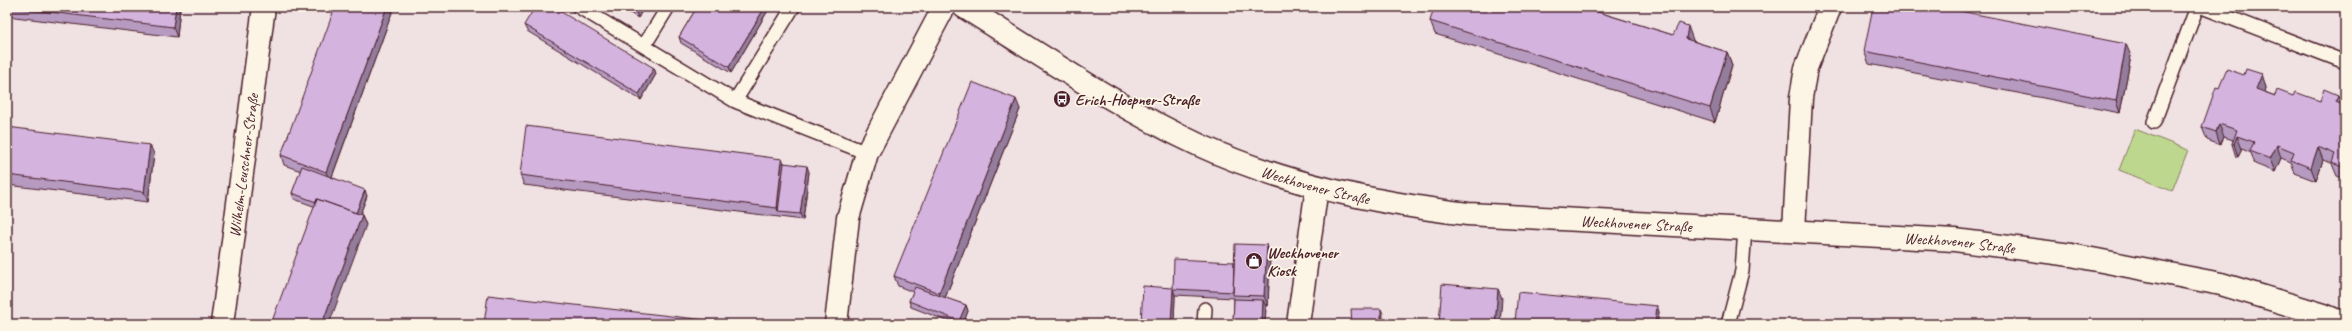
<svg xmlns="http://www.w3.org/2000/svg" width="2352" height="331" viewBox="0 0 2352 331" font-family="Caveat,sans-serif">
  <rect width="100%" height="100%" fill="#f0e1e3"/>
  <filter id="ink" filterUnits="userSpaceOnUse"><feTurbulence type="fractalNoise" baseFrequency=".025" numOctaves="2"/><feDisplacementMap in="SourceGraphic" scale="8" xChannelSelector="R" yChannelSelector="G"/><feConvolveMatrix kernelMatrix="1 2 1 2 8 2 1 2 1" color-interpolation-filters="sRGB"/></filter>
  <g filter="url(#ink)">
    <path fill="#bed78e" stroke="#847b5c" d="M2135,129L2188,150L2172,191L2119,170Z"/>
    <g fill="none" stroke-linecap="round" stroke-linejoin="round">
      <g stroke="#4a1f2b" stroke-width="16">
        <path id="lane" d="M579,7L735,101L867,153
          M2202,7L2345,62
          M644,46L668,7
          M735,101L793,7
          M2154,122L2197,7
          M1204,324L1205,309
          M1728,324L1742,271L1745,229"/>
      </g>
      <g stroke="#4a1f2b" stroke-width="25">
        <g id="street">
          <path id="s1" d="M964,7C1041,55 1117,107 1199,145C1284,184 1376,203 1468,214L1955,240L2071,255L2221,284L2324,315L2345,324"/>
          <path d="M1794,231L1801,98L1806,68L1830,7"/>
          <path id="s2" d="M222,324L264,7"/>
          <path d="M836,324L848,218L867,153L944,7"/>
          <path d="M1298,324L1317,187"/>
        </g>
      </g>
      <use href="#lane" stroke="#fcf5e5" stroke-width="13"/>
      <use href="#street" stroke="#fcf5e5" stroke-width="22"/>
    </g>
    <path fill="#b69ac0" stroke="#4a1f2b" d="M7,7H180L177,37L7,16Z
      M394,7L332,177L367,196L360,214L362,215L366,225L294,199L292,193L301,171L284,165L281,155Z
      M620,7H644L638,18Z
      M697,7H770L731,73L681,43L679,37Z
      M1595,9V11L1673,35L1693,40V41L1727,52L1732,65L1715,122L1435,34L1430,21Z
      M524,25L654,68L656,74L641,100L527,31Z
      M1864,51L2131,56L2120,113L1869,64Z
      M2262,74L2266,88L2265,92L2275,96H2293L2320,101L2338,95L2341,103L2345,105V179L2337,176L2332,164L2323,160L2316,181L2295,173L2291,162L2281,158L2275,172L2255,164L2251,153L2242,149L2238,157H2236L2232,144L2233,140L2224,137L2220,145L2207,140L2202,127L2244,75Z
      M1020,109L945,298L966,305L968,311L963,324H955L911,307L909,301L913,292L898,286L894,276Z
      M7,127L154,154L148,202L7,185Z
      M782,159L784,163L809,172L803,220L524,185L520,175Z
      M1267,245L1270,255L1268,306H1266L1265,324H1233L1234,298L1175,295L1174,324H1141L1173,288L1234,262Z
      M1657,306L1659,312L1657,324H1515V322Z"/>
    <path fill="#947d9c" stroke="#4a1f2b" d="M176,7H180L177,37L173,27Z
      M387,7H394L330,182L326,172Z
      M639,7H644L638,18L636,12Z
      M765,7H770L731,73L729,67Z
      M1588,7H1594L1595,9L1593,22L1588,9Z
      M1688,26L1693,40L1691,52L1686,39Z
      M2126,44L2131,56L2120,113L2116,101Z
      M1727,52L1732,65L1715,122L1710,108Z
      M654,68L656,74L641,100L639,94Z
      M2262,74L2266,88L2261,102L2256,89Z
      M2338,95L2343,108L2336,101Z
      M1016,99L1020,109L943,303L939,293Z
      M2219,124L2224,137L2220,145L2216,132Z
      M2237,136L2242,149L2238,157L2234,144Z
      M150,145L154,154L148,202L144,192Z
      M2277,145L2281,158L2275,172L2270,159Z
      M2318,147L2323,160L2316,181L2311,168Z
      M782,159L786,169L778,212L777,208Z
      M807,166L809,172L803,220L800,214Z
      M365,190L367,196L357,222L355,216Z
      M362,215L366,225L329,324H322Z
      M1267,245L1270,255L1268,306L1264,296Z
      M1173,289L1175,295L1174,324H1171Z
      M1498,289L1502,298L1500,324H1495Z
      M1263,300L1266,306L1265,324H1262Z
      M966,305L968,311L963,324H961L959,321Z
      M1657,306L1659,312L1657,324H1655Z
      M1381,309L1383,314V324H1381Z"/>
    <path fill="#d4b3df" stroke="#4a1f2b" d="M8,7H176L173,27Z
      M335,7H387L326,172L281,155Z
      M535,7H553L654,68L639,94L524,25Z
      M628,7H639L636,12Z
      M697,7H765L729,67L679,37Z
      M1434,7H1588V9L1673,35L1679,23L1688,26L1686,39L1727,52L1710,108L1430,21Z
      M1873,7H1940L2126,44L2116,101L1864,51Z
      M2227,69L2244,75L2246,69L2262,74L2256,89L2275,96L2277,90L2293,96L2295,92L2320,101L2324,89L2338,95L2336,101L2345,105V168L2332,163L2335,154L2318,147L2311,168L2291,160L2294,152L2277,145L2270,159L2250,151L2254,142L2237,136L2234,144H2232L2237,130L2219,124L2216,132L2202,127L2216,87L2219,88Z
      M972,82L1016,99L939,293L894,276Z
      M526,126L782,159L777,208L520,175Z
      M7,127L150,145L144,192L7,175Z
      M784,163L807,166L800,214L778,212Z
      M302,166L365,190L356,213L317,199L316,202L292,193Z
      M317,199L362,215L322,324H271Z
      M1235,244L1267,245L1264,296L1233,295Z
      M1174,259L1234,262L1233,292L1173,289L1171,324H1141L1143,286L1173,288Z
      M1442,284L1498,289L1495,324H1439Z
      M915,287L966,305L959,321L909,301Z
      M1518,292L1657,306L1655,324H1534L1515,322Z
      M488,295L740,324H484Z
      M1234,299L1263,300L1262,324H1233Z
      M1351,309H1381V324H1352Z
      M929,321L938,324H928Z"/>
  </g>
  <defs>
    <g id="bus-disc" transform="scale(0.9)"><circle r="9.5" fill="#4a1f2b" stroke="#fcf5e5"/><path d="M-5-6H5V4H4V6H2V4H-2V6H-4V4H-5ZM-3.5-4V0h7V-4ZM-3.5 1.2v1.5H-2V1.2ZM2 1.2v1.5H3.5V1.2Z" fill="#fff"/></g>
    <g id="shop-disc" transform="scale(0.9)"><circle r="9.5" fill="#4a1f2b" stroke="#fcf5e5"/><path d="M-5-2.5h2.3a2.7 3.5 0 0 1 5.4 0H5L5.5 6h-11ZM-1.5-2.5h3a1.5 2.3 0 0 0-3 0Z" fill="#fff"/></g>
  </defs>
  <g fill-rule="evenodd">
    <use href="#bus-disc" x="1062" y="99"/>
    <use href="#shop-disc" x="1254" y="261"/>
  </g>
  <g text-anchor="middle" stroke-width="3.5" stroke-linejoin="round" paint-order="stroke">
    <g font-size="16" font-weight="bold" fill="#4a1f2b" stroke="#fcf5e5" text-anchor="start">
      <text x="1075" y="105">Erich-Hoepner-Straße</text>
      <text x="1267" y="258">Weckhovener<tspan x="1267" dy="18">Kiosk</tspan></text>
    </g>
    <g font-size="16" fill="#4a1f2b" stroke="#fcf5e5">
      <text dy="6" stroke="none"><textPath href="#s2" startOffset="160">Wilhelm-Leuschner-Straße</textPath></text>
      <text dy="6" stroke="none"><textPath href="#s1" startOffset="396">Weckhovener Straße</textPath></text>
      <text dy="6" stroke="none"><textPath href="#s1" startOffset="720">Weckhovener Straße</textPath></text>
      <text dy="6" stroke="none"><textPath href="#s1" startOffset="1044">Weckhovener Straße</textPath></text>
    </g>
  </g>
  <rect width="2352" height="331" fill="none" stroke="#fcf5e5" stroke-width="24"/>
  <rect x="12" y="12" width="2328" height="307" fill="none" stroke="#4a1f2b" stroke-width="1.5" filter="url(#ink)"/>
</svg>
